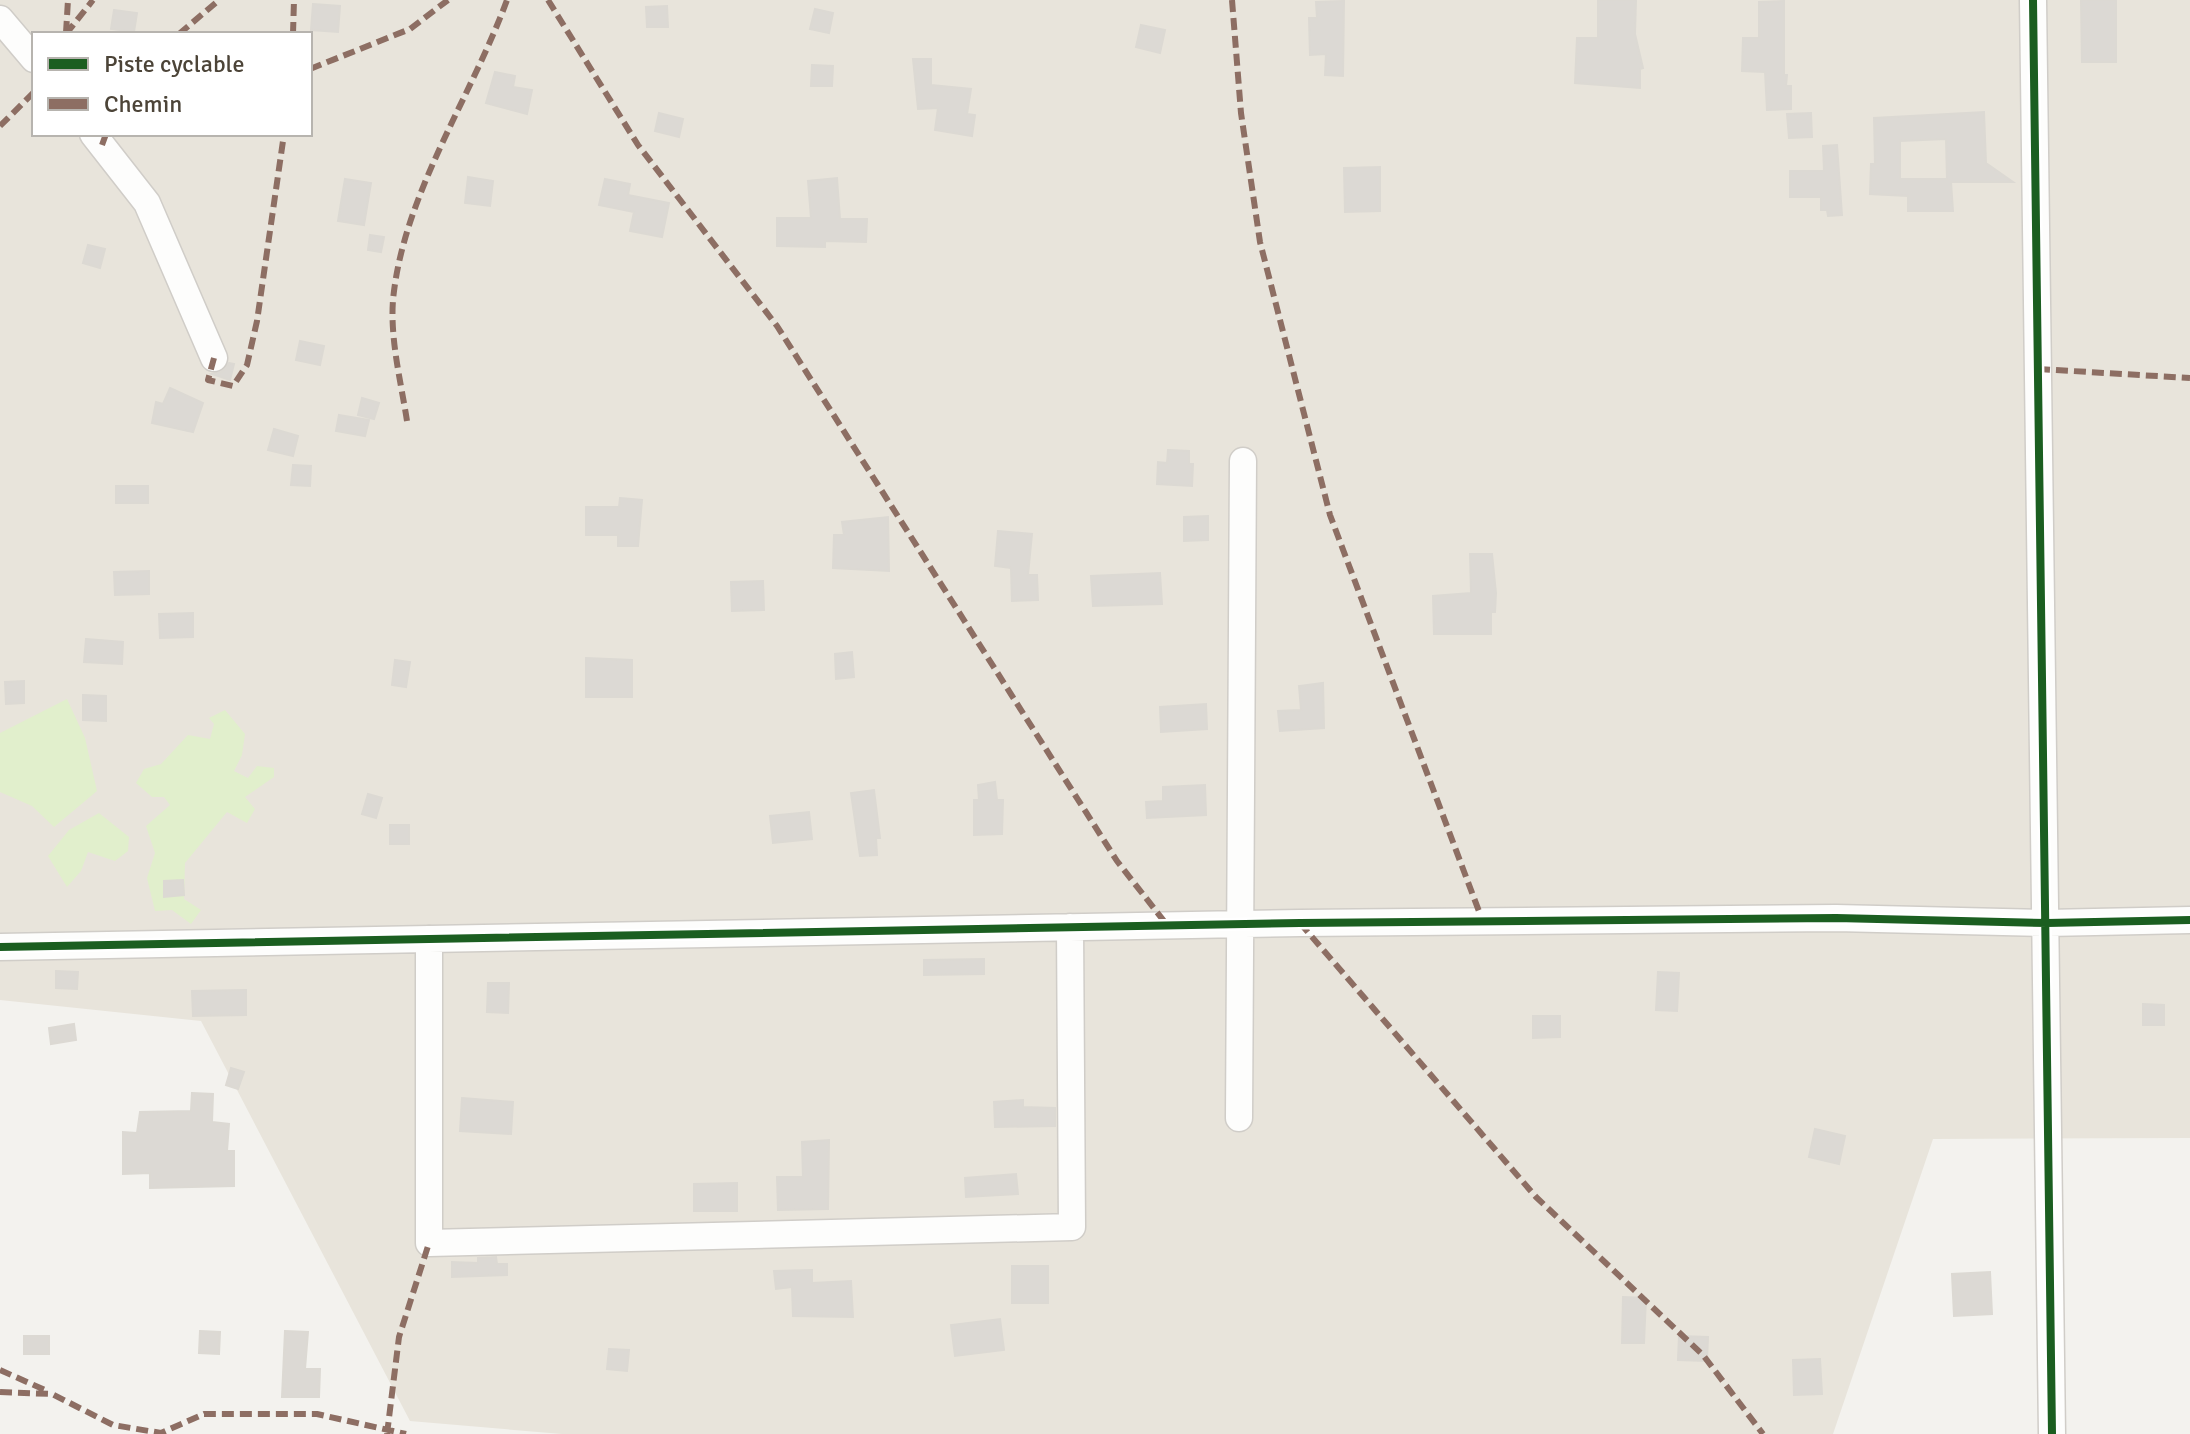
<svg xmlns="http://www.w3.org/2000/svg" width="2190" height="1434" viewBox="0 0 2190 1434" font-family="Signika,sans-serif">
  <rect width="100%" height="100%" fill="#f3f2ee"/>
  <path fill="#e8e4db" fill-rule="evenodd" d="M0,0H2190V1138L1933,1139L1833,1434H562L410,1421L201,1021L0,1000ZM34,34H310V134H34Z"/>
  <path fill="#e1efcc" d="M67,699L85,738L97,791L54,827L32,806L0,792V733Z
    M225,710L245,734L242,755L234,771L248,778L257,766L274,768V777L245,797L255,809L247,823L227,812L185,863L184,899L201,910L191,924L172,910L155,911L147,878L155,853L146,826L170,805L164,797H152L136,783L144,769L161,764L188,735L210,739L214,724L209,718Z
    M99,813L129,837L128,851L115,861L88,852L81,871L67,887L48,856L69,830Z"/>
  <path fill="#dcd9d4" stroke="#dcd9d3" stroke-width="2" fill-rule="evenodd" d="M1598,0H1636L1635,34L1643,68L1640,69V88L1575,83L1577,38H1598Z
    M2081,0H2116V62H2082Z
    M1344,1L1343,76L1325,75L1326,54L1310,55L1309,18H1317L1316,2Z
    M1784,1V75H1787L1786,86H1791V109L1767,110L1765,72L1742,71L1743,38H1759V2Z
    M313,4L340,6L338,32L311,30Z
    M667,6L668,27H647L646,7Z
    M815,9L833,13L829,33L810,29Z
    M114,10L137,13L134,32L111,29Z
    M1141,25L1165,30L1160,53L1136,47Z
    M913,59H931V85L971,89L967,114L975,115L972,136L935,130L938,108L918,109Z
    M812,65L833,66L832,86H811Z
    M495,72L515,76L513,87L532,90L527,114L486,103Z
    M1984,112L1986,163L2013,182H1951L1953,211H1908V196L1870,194L1871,164H1875L1874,118ZM1946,139L1947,179H1900V141Z
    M659,113L683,119L679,137L655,131Z
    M1811,113L1812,137L1789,138L1787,114Z
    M1837,145L1842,215L1828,216L1827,210H1821V197H1790V171H1824L1823,146Z
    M1380,167V211L1345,212L1344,168Z
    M468,177L493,181L490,206L465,203Z
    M837,178L840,219H867L866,242L825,241V247L777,246V218H811L808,181Z
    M345,179L371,183L364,225L338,221Z
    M605,179L630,184L628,195L669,203L662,237L630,231L634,212L599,205Z
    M370,235L384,237L381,252L368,250Z
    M88,245L105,249L100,268L83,263Z
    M300,341L324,346L320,365L296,360Z
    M229,363L234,364L230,380L212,374L221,372Z
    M170,388L203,403L193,432L152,423L156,402L163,404Z
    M362,398L379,403L374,419L358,415Z
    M339,415L369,420L365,436L336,431Z
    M274,429L298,436L293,456L268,450Z
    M1168,450L1189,451V464H1193L1192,486L1157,484L1158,462L1167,463Z
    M293,465L311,466L310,486L291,485Z
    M116,486H148V503H116Z
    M620,498L642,500L638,546H618V535H586V507H619Z
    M1208,516V540L1184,541V517Z
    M888,517L889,571L833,568L834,535H844L842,522Z
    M998,531L1032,534L1028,575H1037L1038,600L1012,601L1011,568L995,566Z
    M1470,554H1492L1496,593L1495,612H1491V634H1434L1433,596L1471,593Z
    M149,571V594L115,595L114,572Z
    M1160,573L1162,604L1093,606L1091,576Z
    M763,581L764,610L732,611L731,582Z
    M193,613V637L160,638L159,614Z
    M86,639L123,642L122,664L84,662Z
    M852,652L854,677L836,679L835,654Z
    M586,658L632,660V697H586Z
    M395,660L410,662L406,687L392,685Z
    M24,681V703L6,704L5,682Z
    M1323,683L1324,728L1280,731L1278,711L1301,710L1299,686Z
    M83,695L106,696V721L83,720Z
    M1206,704L1207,729L1161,732L1160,707Z
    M995,782L997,800H1003L1002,834L974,835V800H979L978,785Z
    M1205,785L1206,815L1147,818L1146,802L1163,801V787Z
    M874,790L880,838H876L877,855L860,856L851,793Z
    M368,794L382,798L376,818L362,814Z
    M809,812L812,839L773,843L770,816Z
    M390,825H409V844H390Z
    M183,880L184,895L164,897V881Z
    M984,959V974L924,975V960Z
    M56,971L78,972L77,989L56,988Z
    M1658,972L1679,973L1677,1011L1656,1010Z
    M488,983H509L508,1013L487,1012Z
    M246,990V1015L193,1016L192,991Z
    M2143,1004L2164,1005V1025H2143Z
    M1533,1016H1560V1037L1533,1038Z
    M74,1024L76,1040L51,1044L49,1028Z
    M231,1068L244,1072L238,1089L226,1085Z
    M192,1093L213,1094L212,1122L229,1124L227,1151H234V1186L150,1188V1173L123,1174V1132L137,1133L140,1112L191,1111Z
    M462,1098L513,1102L511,1134L460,1131Z
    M1023,1100V1107L1055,1108V1126L995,1127L994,1102Z
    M1815,1129L1845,1136L1839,1164L1809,1157Z
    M829,1140L828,1209L778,1210L777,1177H803L802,1142Z
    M1016,1174L1018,1194L966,1197L965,1178Z
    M737,1183V1211H694V1184Z
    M496,1257L497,1264H507V1275L452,1277V1262L478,1263V1258Z
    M1012,1266H1048V1303H1012Z
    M812,1270V1283L851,1281L853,1317L793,1316L792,1287L776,1289L774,1271Z
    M1990,1272L1992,1314L1954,1316L1952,1274Z
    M1623,1297L1646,1298L1644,1343H1622Z
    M1000,1319L1004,1350L955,1356L951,1325Z
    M200,1331L220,1332L219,1354L199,1353Z
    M285,1331L308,1332L305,1369H320L319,1397H282Z
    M24,1336H49V1354H24Z
    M1679,1336L1708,1337L1707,1361L1678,1360Z
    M609,1349L629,1350L627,1371L607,1369Z
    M1820,1359L1822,1394L1794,1395L1793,1360Z"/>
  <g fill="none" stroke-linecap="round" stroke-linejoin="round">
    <g stroke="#d0cdc8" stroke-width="29">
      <path id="minor" d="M2033,0L2052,1434
        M0,19L34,59
        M93,134L147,203L214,358
        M429,939V1243L1072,1227L1070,927
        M0,947L1300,923L1836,918L2047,923L2190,920
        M1239,1118L1243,461"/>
    </g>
    <use href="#minor" stroke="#fdfdfc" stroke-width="26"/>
    <path stroke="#8d6e63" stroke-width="6" stroke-dasharray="12 6" stroke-linecap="butt" d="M548,0L638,145L777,326L1117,861L1167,925
      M1232,0L1241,113L1260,242L1330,515L1483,922
      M66,33L68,0
      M66,34L93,0
      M179,34L219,0
      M293,34L294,0
      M310,69L410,29L448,0
      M0,126L34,92
      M102,145L106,134
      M214,358L208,380L233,386L247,365L257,321L284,134
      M2038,369L2190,378
      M407,421C401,382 390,340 393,300C403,195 471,98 507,0
      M1300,923L1536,1197L1703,1355L1763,1434
      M0,1370L45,1390
      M0,1392L52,1394L113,1425L161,1433L204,1414H317L406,1434
      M387,1434L399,1337L429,1243"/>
    <g stroke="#fff" stroke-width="13">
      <path id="cycleway" d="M2033,0L2052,1434
        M0,947L1300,923L1836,918L2047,923L2190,920"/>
    </g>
    <use href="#cycleway" stroke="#1b5e20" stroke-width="8"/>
  </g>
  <rect x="32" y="32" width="280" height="104" fill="#ffffff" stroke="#b7b4af" stroke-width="2"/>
  <rect x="48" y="58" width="40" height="12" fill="#1b5e20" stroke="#b7b4af" stroke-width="2"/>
  <text x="104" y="72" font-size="24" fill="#4c4438">Piste cyclable</text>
  <rect x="48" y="98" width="40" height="12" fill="#8d6e63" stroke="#b7b4af" stroke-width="2"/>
  <text x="104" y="112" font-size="24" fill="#4c4438">Chemin</text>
</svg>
